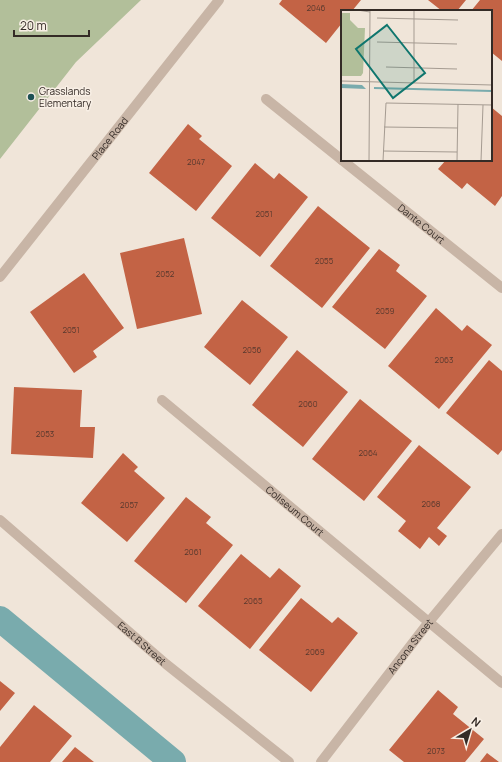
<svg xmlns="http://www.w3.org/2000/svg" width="502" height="762" viewBox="0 0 502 762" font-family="Manrope,sans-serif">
  <rect width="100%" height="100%" fill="#f0e5d9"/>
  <path fill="#b2bf9a" d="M0,0H141L76,62L0,159Z"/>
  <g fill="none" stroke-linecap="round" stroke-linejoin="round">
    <path stroke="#79abad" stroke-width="26" d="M0,619L173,762"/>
  </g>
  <path fill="#c36345" d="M282,0H361L352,11H342V23L326,43L279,4Z
    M428,0H466L457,11H442Z
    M480,0H502V61L491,52V11H471Z
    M491,107L502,116V196L495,206L467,183L462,189L438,169L446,160H491Z
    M188,124L202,136L199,139L232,166L196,211L149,173Z
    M255,163L274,179L279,173L308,197L260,257L211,218Z
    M318,206L370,248L322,308L270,266Z
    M184,238L202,314L137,329L120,253Z
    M379,249L400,265L396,271L427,296L385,349L332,307Z
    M84,273L124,328L93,351L97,357L74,373L30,312Z
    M242,300L288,337L250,385L204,347Z
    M436,308L462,331L467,325L492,345L439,409L388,366Z
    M297,350L348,392L303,447L252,405Z
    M489,360L502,371V450L498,455L446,413Z
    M14,387L82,390L80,427H95L93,458L11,454Z
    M360,399L412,441L364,501L312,459Z
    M419,445L471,487L437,528L447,536L439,546L429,537L420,549L398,531L406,521L377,497Z
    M123,453L138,467L134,471L165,498L127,542L81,503Z
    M186,497L211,517L206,523L233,545L186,603L134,561Z
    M241,554L270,578L279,568L301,586L250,649L198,606Z
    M301,598L332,623L338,617L358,633L311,692L259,650Z
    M0,681L15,693L0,711Z
    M438,690L458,707L453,714L484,739L465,762H404L389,750Z
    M34,705L72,736L50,762H0V747Z
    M75,747L94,762H62Z
    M487,753L499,762H480Z"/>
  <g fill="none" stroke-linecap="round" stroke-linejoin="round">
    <g stroke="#c8b5a6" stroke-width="10">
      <path d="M266,99L342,160"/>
      <path id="s1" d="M342,160L502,288"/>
      <path id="s2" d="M0,277L219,0"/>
      <path id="s3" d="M162,400L502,683"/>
      <path id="s4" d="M0,520L166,664L289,762"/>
      <path id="s5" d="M321,762L428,623L502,534"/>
    </g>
  </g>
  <circle fill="#1d5154" stroke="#f8efe5" stroke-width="1.5" cx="31" cy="97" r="4"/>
  <g text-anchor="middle" stroke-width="3" stroke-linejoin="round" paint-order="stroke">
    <g font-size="8" fill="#58392e">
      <text x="316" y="11">2046</text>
      <text x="196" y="165">2047</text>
      <text x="264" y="217">2051</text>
      <text x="324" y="264">2055</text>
      <text x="165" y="277">2052</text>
      <text x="385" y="314">2059</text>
      <text x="71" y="333">2051</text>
      <text x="252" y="353">2056</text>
      <text x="444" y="363">2063</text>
      <text x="308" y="407">2060</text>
      <text x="45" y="437">2053</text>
      <text x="368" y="456">2064</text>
      <text x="431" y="507">2068</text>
      <text x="129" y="508">2057</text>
      <text x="193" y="555">2061</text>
      <text x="253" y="604">2065</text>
      <text x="315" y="655">2069</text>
      <text x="436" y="754">2073</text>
    </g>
    <g font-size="10" fill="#342b26" stroke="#f8efe5" text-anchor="start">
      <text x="39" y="95">Grasslands<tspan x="39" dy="12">Elementary</tspan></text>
    </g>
    <g font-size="10" fill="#342b26" stroke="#f8efe5">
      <text dy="4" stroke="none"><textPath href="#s2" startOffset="177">Place Road</textPath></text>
      <text dy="4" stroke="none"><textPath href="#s1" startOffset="102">Dante Court</textPath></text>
      <text dy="4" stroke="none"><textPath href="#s3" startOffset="173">Coliseum Court</textPath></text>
      <text dy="4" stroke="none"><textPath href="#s4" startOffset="188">East B Street</textPath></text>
      <text dy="4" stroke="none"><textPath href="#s5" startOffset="146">Ancona Street</textPath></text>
    </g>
  </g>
  <g transform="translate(341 10)">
    <rect width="151" height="151" fill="#f0e5d9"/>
    <path d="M0,3H9V10L17,18H24L22,63L20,66H0Z" fill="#b2bf9a"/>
    <path d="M0,74L21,75L25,79L0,78Z" fill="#79abad"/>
    <path fill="none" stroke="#79abad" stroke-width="2" d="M33,78L151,81"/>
    <path fill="none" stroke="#a59b91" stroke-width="1" d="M16,0L29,2M36,8L117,10M36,32L116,34M45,57L116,59M0,71L151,75M73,73V0M43,117L117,118M42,141L116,142M28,151L29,0M42,151L45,93L151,95M116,151L117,94M140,151L142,95"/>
    <path fill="#0f766e" fill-opacity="0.15" stroke="#0f766e" stroke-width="2" d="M46,15L84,63L52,88L15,39Z"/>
    <rect width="151" height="151" fill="none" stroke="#342b26" stroke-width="2"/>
  </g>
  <g transform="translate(470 730) rotate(38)" stroke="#f8efe5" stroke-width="3" paint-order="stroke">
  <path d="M0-3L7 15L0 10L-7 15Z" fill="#342b26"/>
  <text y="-6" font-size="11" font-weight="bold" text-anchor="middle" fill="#342b26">N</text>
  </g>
  <path d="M14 30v6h75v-6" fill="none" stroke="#342b26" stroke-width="2"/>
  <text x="20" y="30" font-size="12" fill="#342b26" stroke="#f8efe5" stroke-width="3" paint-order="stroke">20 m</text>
</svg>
